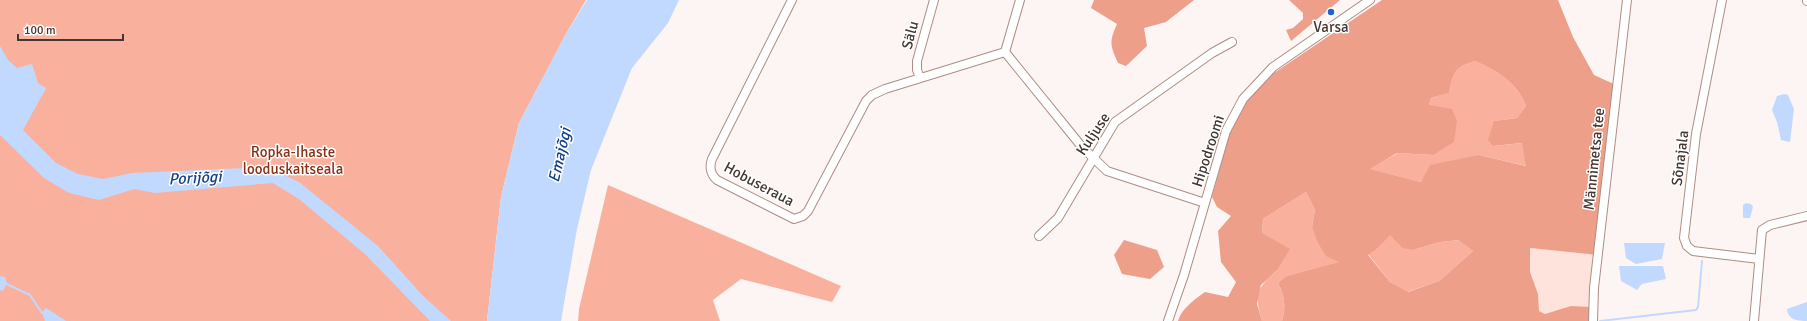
<svg xmlns="http://www.w3.org/2000/svg" width="1807" height="321" viewBox="0 0 1807 321" font-family="Signika,sans-serif">
  <rect width="100%" height="100%" fill="#fcf5f3"/>
  <path fill="#fee3dc" d="M1530,248L1598,255L1593,307L1571,306L1545,314L1539,311L1538,294L1530,272Z"/>
  <path fill="#f9b19d" d="M0,0H586L567,32L519,123L501,197L487,321H0Z
    M1475,61C1497,71 1517,82 1526,106L1517,118L1494,121L1493,146L1523,143L1527,166L1479,155L1421,182L1369,169L1398,153L1433,155L1429,105L1431,98L1449,93C1454,71 1454,68 1475,61Z
    M608,185L841,286L832,302L741,279L713,300L720,321H578L579,309Z
    M1306,192L1315,210L1312,227L1340,262L1286,276L1278,283C1285,296 1286,307 1282,321H1262C1254,294 1257,288 1277,270L1262,233L1263,219Z
    M1390,234L1413,250L1440,242L1460,240L1473,251L1439,281L1407,292L1390,282L1368,254L1377,249Z"/>
  <path fill="#ed9f8a" fill-rule="evenodd" d="M1094,0H1194L1166,22L1144,28L1147,46L1126,66L1118,63C1110,45 1109,42 1117,24L1091,8Z
    M1289,0H1340L1291,41L1286,30L1293,28L1303,19V13Z
    M1382,0H1558L1573,37L1594,75L1616,85L1598,255L1530,248V272L1538,294L1539,311L1545,314L1571,306L1593,307V321H1282C1286,307 1285,296 1278,283L1286,276L1339,262L1326,256L1318,243L1312,227L1315,210L1306,192L1263,219L1262,233L1290,249L1277,270L1261,285L1257,304L1262,321H1178C1182,308 1194,300 1205,292L1228,297L1236,282L1221,262L1218,231L1231,216L1217,207L1212,197L1231,129L1246,100L1268,77ZM1475,61C1497,71 1517,82 1526,106L1517,118L1494,121L1488,140L1493,146L1522,143L1526,166L1479,155L1430,165L1421,182L1370,169L1397,153L1433,155L1454,142L1457,121L1452,109L1429,105L1431,98L1449,93C1454,71 1454,68 1475,61ZM1390,235L1403,248L1413,250L1440,242L1459,240L1473,251L1439,281L1408,292L1390,282L1368,255L1377,249Z
    M1124,240L1157,250L1164,267L1150,279L1122,274L1114,255Z"/>
  <path fill="#c1d9ff" d="M587,0H679L668,23L632,68L591,170L577,229L561,321H487L501,197L519,123L567,32Z
    M0,46L8,60L17,68L32,64L38,83L46,88L23,130L56,163L78,174L103,179L132,173L267,167L299,182L378,246L423,296L451,321H430L365,254L299,199L273,183L155,193L134,189L99,200L69,193L44,178L0,135Z
    M1784,94L1788,95L1794,109L1790,142L1781,140L1777,122L1772,110L1777,96Z
    M1746,203L1751,204L1753,207L1750,218H1743V205Z
    M1624,243H1665L1662,259L1636,264L1626,258Z
    M1619,266H1663L1666,279L1642,284L1637,290L1621,281Z
    M0,276L5,277L7,283L3,291L0,290Z
    M1807,302V321C1798,321 1788,320 1787,309Z
    M46,308L66,321H45L42,312Z"/>
  <g fill="none" stroke-linecap="round" stroke-linejoin="round">
    <path stroke="#c1d9ff" stroke-width="2" d="M0,281L30,295L42,313
      M1600,321L1696,310L1698,307L1702,261"/>
    <g stroke="#ae8d84" stroke-width="10">
      <path id="minor" d="M792,0L712,159C709,167 711,175 717,180L794,219L803,216L808,211L866,101L872,95L885,89L1005,52L1020,0
        M1722,0L1696,134L1684,238L1687,246L1693,251L1759,259
        M1807,0V1
        M1005,52L1082,147L1107,171L1205,203
        M920,78L917,70V61L934,0
        M1039,236L1058,218L1115,122L1212,53L1232,42
        M1168,321L1184,275L1226,131L1243,99L1273,67L1370,0
        M1593,321L1594,288L1627,0
        M1754,321L1762,230L1770,225L1807,216"/>
    </g>
    <use href="#minor" stroke="#fff" stroke-width="8"/>
  </g>
  <circle fill="#1d62ce" stroke="#fff" stroke-width="1.5" cx="1331" cy="12" r="4"/>
  <g text-anchor="middle" stroke-width="3" stroke-linejoin="round" paint-order="stroke">
    <g font-size="15" fill="#433532" stroke="#fff">
      <text x="1331" y="32">Varsa</text>
    </g>
    <g font-size="15" fill="#433532" stroke="#fff">
      <text transform="translate(910 35) rotate(-75)" y="5">Sälu</text>
      <text transform="translate(1093 134) rotate(-56)" y="5">Kuljuse</text>
      <text transform="translate(1208 151) rotate(-72)" y="5">Hipodroomi</text>
      <text transform="translate(1680 158) rotate(-83)" y="5">Sõnajala</text>
      <text transform="translate(1594 159) rotate(-84)" y="5">Männimetsa tee</text>
      <text transform="translate(759 184) rotate(28)" y="5">Hobuseraua</text>
    </g>
    <g font-size="15" fill="#892f16" stroke="#fff">
      <text x="293" y="157">Ropka-Ihaste<tspan x="293" dy="17">looduskaitseala</tspan></text>
    </g>
    <g font-size="16" font-style="italic" fill="#134087" stroke="#fff">
      <text transform="translate(559 155) rotate(-77)" y="6">Emajõgi</text>
      <text transform="translate(195 177) rotate(-3)" y="6">Porijõgi</text>
    </g>
  </g>
  <path d="M18 34v6h105v-6" fill="none" stroke="#433532" stroke-width="2"/>
  <text x="24" y="34" font-size="12" fill="#433532" stroke="#ffffff" stroke-width="3" paint-order="stroke">100 m</text>
</svg>
